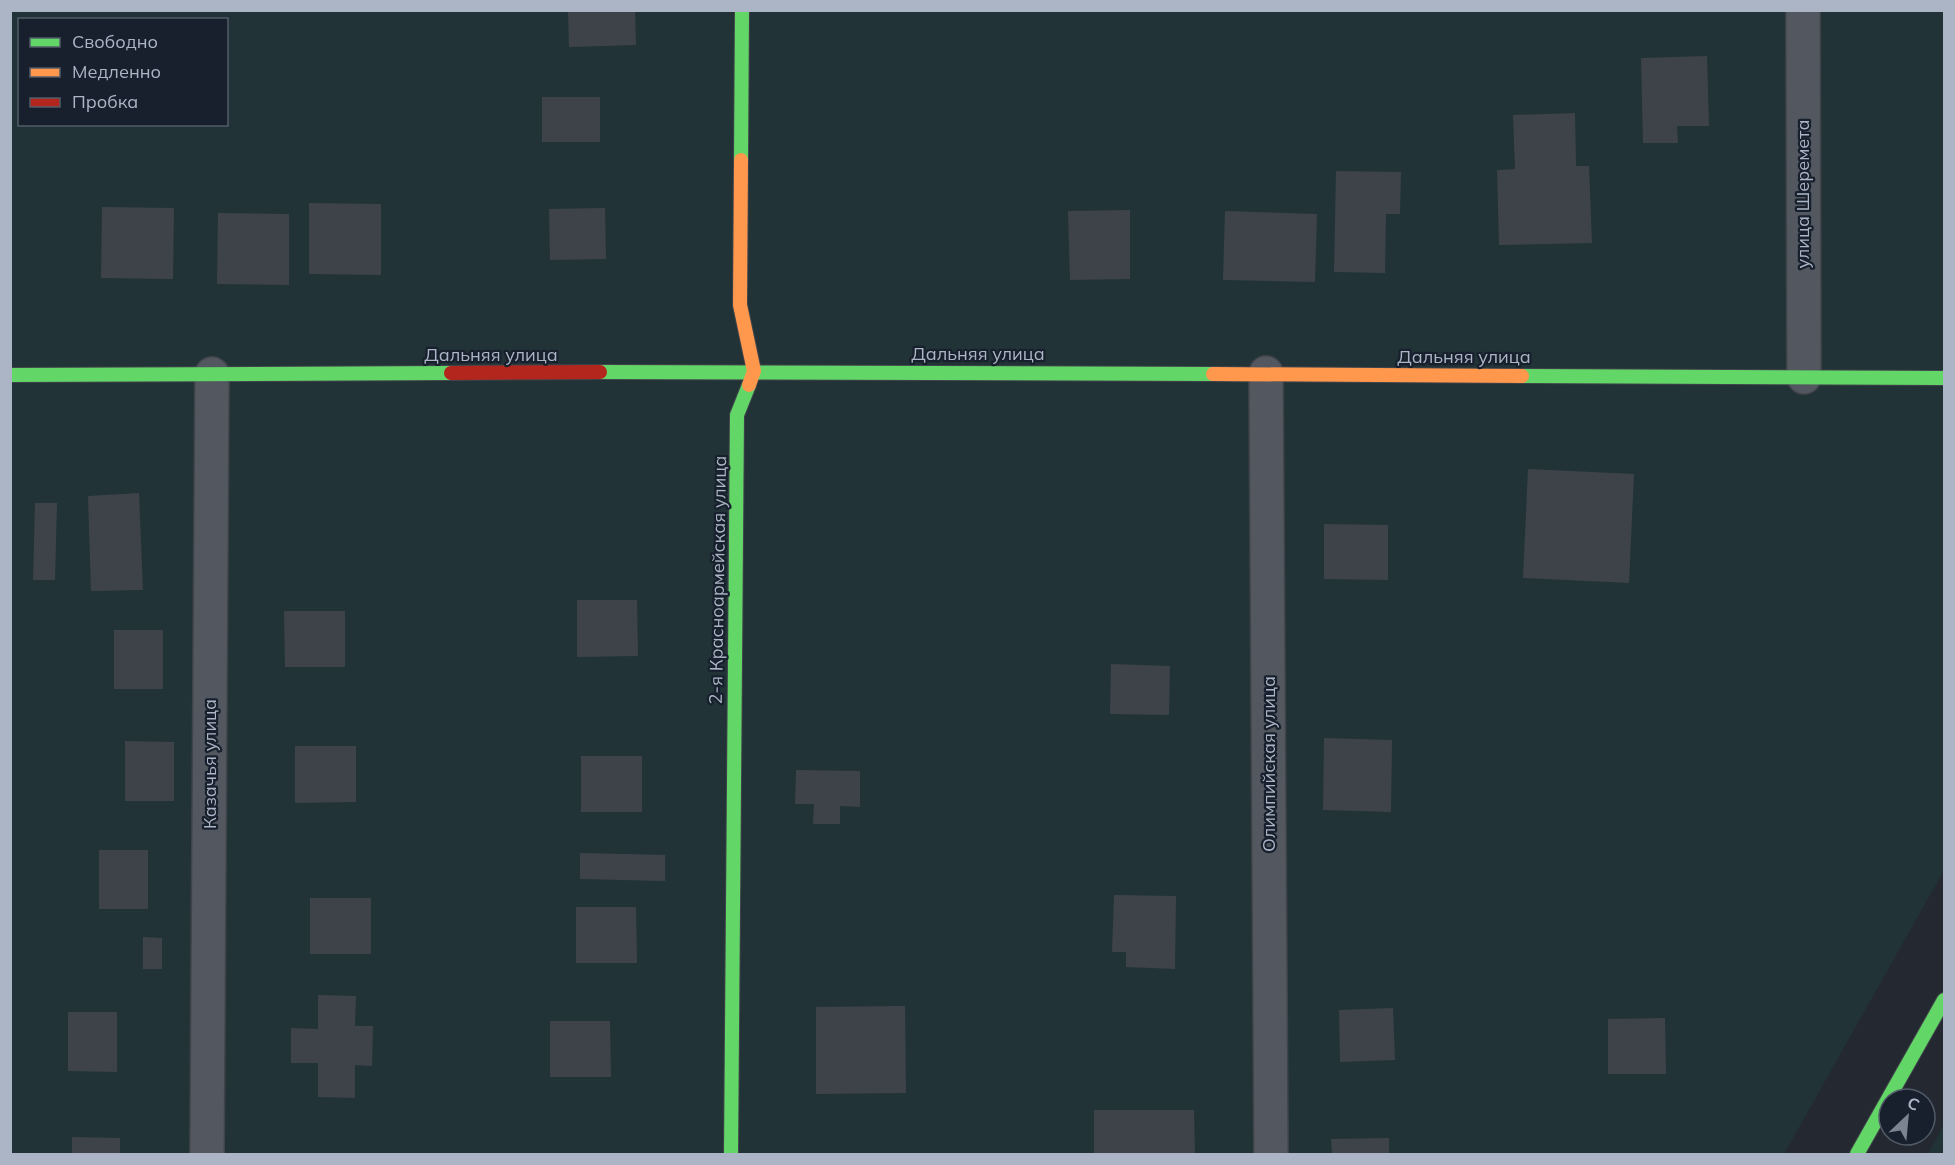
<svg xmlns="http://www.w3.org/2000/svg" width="1955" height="1165" viewBox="0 0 1955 1165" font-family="Mulish,sans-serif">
  <rect width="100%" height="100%" fill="#242931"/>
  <path fill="#213337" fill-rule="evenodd" d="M10,11H1944V870L1784,1154H11ZM20,20H226V124H20Z
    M1944,1124V1154H1928Z"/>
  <path fill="#3e434a" d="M568,10H635L636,45L569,47Z
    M1707,56L1709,126H1677L1678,143H1643L1641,58Z
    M542,97H600V142H542Z
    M1575,113L1576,166H1589L1592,243L1499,245L1497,170L1515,169L1513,115Z
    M1336,171L1401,172L1400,214H1386L1385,273L1334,272Z
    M309,203L381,204V275L309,274Z
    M102,207L174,208L173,279L101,278Z
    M605,208L606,259L550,260L549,209Z
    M1130,210V279L1070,280L1068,211Z
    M1225,211L1317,214L1315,282L1223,280Z
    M218,213L289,214V285L217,284Z
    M1528,469L1634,474L1629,583L1523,578Z
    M139,493L143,590L91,591L88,496Z
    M35,503H57L55,580H33Z
    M1324,524L1388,525V580L1324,579Z
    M577,600H637L638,656L577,657Z
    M284,611H345V667H285Z
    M114,630H163V689H114Z
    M1111,664L1170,666L1169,715L1110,714Z
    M1324,738L1392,740L1391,812L1323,810Z
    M125,741L174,742V801H125Z
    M295,746H356V802L295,803Z
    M581,756H642V812H581Z
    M796,770L860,771V807L840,806V824H813L814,804H795Z
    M99,850H148V909H99Z
    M580,853L665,855V881L580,879Z
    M1114,895L1176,896L1175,969L1126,967V952H1112Z
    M310,898H371V954H310Z
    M576,907H636L637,963H576Z
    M143,937L162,938V969H143Z
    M318,995L356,996L355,1026H373L372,1066L355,1065V1098L318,1097V1063H291V1028L318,1029Z
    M905,1006L906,1093L816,1094V1007Z
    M1393,1008L1395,1060L1340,1062L1339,1010Z
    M68,1012H117V1072L68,1071Z
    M1665,1018L1666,1074H1608V1019Z
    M550,1021H610L611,1077H550Z
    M1094,1110H1194L1195,1154H1094Z
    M72,1137L120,1138V1154H72Z
    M1389,1138V1154H1332L1331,1139Z"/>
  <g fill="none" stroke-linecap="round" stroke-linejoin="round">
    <g stroke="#40444a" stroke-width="36">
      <path id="street" d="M1803,10L1804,377
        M1266,373L1271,1154
        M207,1154L212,374"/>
    </g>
    <g stroke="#40444a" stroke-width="16">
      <path id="fast" d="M741,160L742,10
        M600,372L1213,374
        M10,375L451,373
        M1522,376L1944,378
        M731,1154L737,415L749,385
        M1857,1154L1944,1000"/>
    </g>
    <g stroke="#40444a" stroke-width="16">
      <path id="slow" d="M741,160L740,305L754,371L749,385
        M1213,374L1522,376"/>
    </g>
    <g stroke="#40444a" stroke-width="16">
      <path id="jam" d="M451,373L600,372"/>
    </g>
    <use href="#street" stroke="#535860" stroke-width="33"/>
    <use href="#fast" stroke="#63d668" stroke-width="14"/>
    <use href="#slow" stroke="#ff974d" stroke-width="14"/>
    <use href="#jam" stroke="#b3261e" stroke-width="14"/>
  </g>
  <g text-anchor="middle" stroke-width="4.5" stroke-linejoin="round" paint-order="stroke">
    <g font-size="18" fill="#abb5c5" stroke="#17202c">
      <text transform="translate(1803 194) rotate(-90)" y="6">улица Шеремета</text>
      <text x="978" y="360">Дальняя улица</text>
      <text x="491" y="361">Дальняя улица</text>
      <text x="1464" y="363">Дальняя улица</text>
      <text transform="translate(718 580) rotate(-89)" y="6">2-я Красноармейская улица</text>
      <text transform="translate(210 764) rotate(-90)" y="6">Казачья улица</text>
      <text transform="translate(1269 764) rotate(-90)" y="6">Олимпийская улица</text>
    </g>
  </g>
  <rect width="1955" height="1165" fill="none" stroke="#abb5c5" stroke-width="24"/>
  <rect x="18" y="18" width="210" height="108" fill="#17202c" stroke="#525c69" stroke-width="1.5"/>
  <rect x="30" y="38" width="30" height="9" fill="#63d668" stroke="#525c69" stroke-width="1.5"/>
  <text x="72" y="48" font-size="18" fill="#abb5c5">Свободно</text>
  <rect x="30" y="68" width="30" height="9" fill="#ff974d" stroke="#525c69" stroke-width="1.5"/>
  <text x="72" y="78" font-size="18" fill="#abb5c5">Медленно</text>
  <rect x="30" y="98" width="30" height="9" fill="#b3261e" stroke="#525c69" stroke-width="1.5"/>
  <text x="72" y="108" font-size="18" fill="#abb5c5">Пробка</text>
  <g transform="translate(1907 1117) rotate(26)"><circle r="28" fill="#17202c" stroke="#525c69" stroke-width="1.5"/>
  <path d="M0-4.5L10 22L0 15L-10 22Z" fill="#7c8491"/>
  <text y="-9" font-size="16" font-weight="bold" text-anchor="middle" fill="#abb5c5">С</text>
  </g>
</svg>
